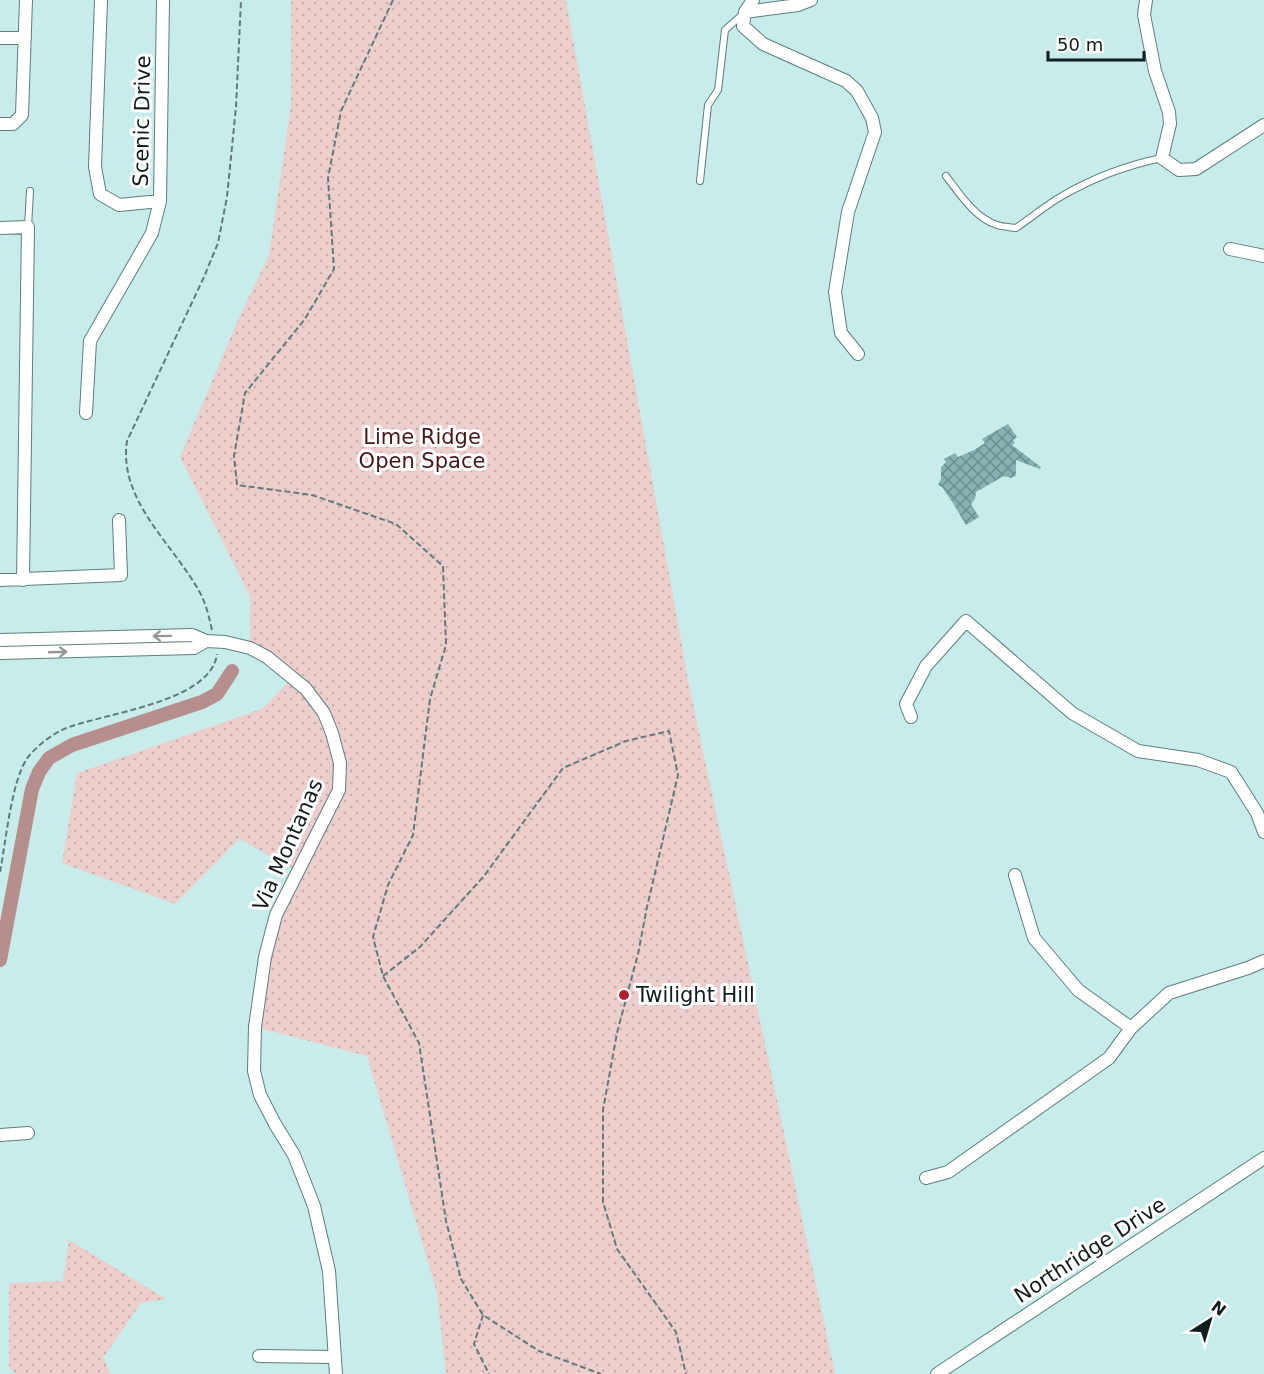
<svg xmlns="http://www.w3.org/2000/svg" width="1264" height="1374" viewBox="0 0 1264 1374" font-family="'DejaVu Sans',sans-serif">
  <defs>
    <pattern id="grass-dots" width="8" height="8" patternUnits="userSpaceOnUse" patternTransform="scale(1.5)"><rect width="8" height="8" fill="#eccecc"/><path d="M2 2h.1M6 6h.1" fill="none" stroke="#c9b0af" stroke-width="1.8" stroke-linecap="round"/></pattern>
    <pattern id="building-cross-hatch" width="8" height="8" patternUnits="userSpaceOnUse" patternTransform="scale(1.5)"><rect width="8" height="8" fill="#85b1af"/><path d="M0 0l8 8M0 8l8-8" fill="none" stroke="#6b8f8e"/></pattern>
  </defs>
  <rect width="100%" height="100%" fill="#c7ecea"/>
  <path fill="url(#grass-dots)" d="M291,0H566L689,685L835,1374H446L437,1293L367,1056L255,1027L265,957L298,871L239,839L175,904L62,863L77,773L262,709L292,678L250,648V596L180,457L238,320L269,255L291,106Z
    M69,1240L166,1299L141,1303L103,1358L111,1374H16L9,1368V1283L63,1281Z"/>
  <g fill="none" stroke-linecap="round" stroke-linejoin="round">
    <path stroke="#b58e8d" stroke-width="14" d="M0,960L32,789L39,772L49,758L72,745L202,702L217,694L232,671"/>
  </g>
  <path fill="url(#building-cross-hatch)" d="M1008,424L1017,437L1013,440L1015,443L1012,445L1041,467L1040,469L1016,460V473L1015,476L1011,478L1004,476L976,492L975,499L971,504L979,517L966,525L951,500L942,487L938,485L941,479V467L946,462L944,459L955,453L958,457L974,450L985,443L982,439Z"/>
  <g fill="none" stroke-linecap="round" stroke-linejoin="round">
    <g stroke="#5d7f7e" stroke-width="8">
      <path id="lane" d="M946,176C959,193 975,218 997,225C1003,227 1010,227 1016,228C1031,218 1046,205 1062,196C1093,178 1127,165 1162,158
        M700,181L708,105L718,90L725,30L743,14
        M28,227L30,191"/>
    </g>
    <g stroke="#5d7f7e" stroke-width="14">
      <path id="street" d="M101,0L95,167L100,194L119,205L160,201
        M753,0L745,12L743,26L763,44L846,81L857,91L872,118L875,132L848,212L835,292L841,333L858,354
        M1146,0L1144,15L1155,71L1169,112L1170,124L1162,158L1179,170L1196,169L1264,125
        M745,12L798,5L811,0
        M0,38H25
        M0,124H13L22,115L26,0
        M0,228L28,227L23,580
        M1230,249L1264,256
        M86,413L90,341L152,233L160,201L163,0
        M0,580L121,575L119,520
        M0,640L192,635L206,641L194,648L0,653
        M206,641L225,642L250,648L267,657L306,689L324,713L332,733L340,763L339,790L276,915L265,957L255,1027L254,1071L260,1095L275,1124L294,1155L314,1206L329,1271L336,1374
        M911,717L906,704L926,666L966,621L1072,713L1138,751L1198,760L1231,772L1257,813L1264,832
        M1015,875L1034,938L1078,990L1131,1028
        M0,1135L28,1133
        M926,1178L948,1172L1109,1058L1131,1028L1169,993L1248,968L1264,961
        M259,1356L334,1357
        M937,1374L1264,1158"/>
    </g>
    <path stroke="#627a79" stroke-width="2" stroke-dasharray="6 3" stroke-linecap="butt" d="M393,0L341,111L328,178L334,269L305,319L245,393L234,456L237,485L312,495L396,524L443,566L446,645L430,699L413,835L388,885L373,937L383,976L419,1043L446,1221L461,1279L483,1315L539,1351L601,1374
      M212,630C209,617 206,603 199,591C173,544 118,500 127,441L204,277L218,243L227,197L236,107L241,0
      M0,872C6,842 11,781 28,757C37,746 51,735 64,729C102,713 211,703 217,654
      M383,976L420,947L484,876L563,768L626,741L669,731L678,775L647,907L638,954L617,1033L603,1110V1202L617,1249L676,1332L686,1374
      M483,1315L474,1344L489,1374"/>
    <use href="#lane" stroke="#fff" stroke-width="6"/>
    <use href="#street" stroke="#fff" stroke-width="12"/>
  </g>
  <defs><path id="oneway-shaft" d="M-6 0H5M1.5-3L5.5 0L1.5 3" fill="none" stroke-width="1.6" stroke-linecap="round" stroke-linejoin="round" transform="scale(1.5)"/></defs>
  <g stroke="#939999">
    <use href="#oneway-shaft" transform="translate(162 636) rotate(179)"/>
    <use href="#oneway-shaft" transform="translate(58 652) rotate(-2)"/>
  </g>
  <circle fill="#b21f31" stroke="#fff" stroke-width="2" cx="624" cy="995" r="6"/>
  <g text-anchor="middle" stroke-width="6" stroke-linejoin="round" paint-order="stroke">
    <g font-size="21" fill="#0f1d1c" stroke="#fff">
      <text transform="translate(142 121) rotate(-89)" y="7">Scenic Drive</text>
      <text transform="translate(288 845) rotate(-66)" y="7">Via Montanas</text>
      <text transform="translate(1090 1250) rotate(-33)" y="7">Northridge Drive</text>
    </g>
    <g font-size="21" fill="#491618" stroke="#fff">
      <text x="422" y="444">Lime Ridge<tspan x="422" dy="24">Open Space</tspan></text>
    </g>
    <g font-size="21" fill="#0f1d1c" stroke="#fff" text-anchor="start">
      <text x="636" y="1002">Twilight Hill</text>
    </g>
  </g>
  <g transform="translate(1210 1320) rotate(37)" stroke="#ffffff" stroke-width="4.5" paint-order="stroke">
  <path d="M0-4.5L10 22L0 15L-10 22Z" fill="#0f1d1c"/>
  <text y="-9" font-size="16" font-weight="bold" text-anchor="middle" fill="#0f1d1c">N</text>
  </g>
  <path d="M1048 51v9h96v-9" fill="none" stroke="#0f1d1c" stroke-width="3"/>
  <text x="1057" y="51" font-size="18" fill="#0f1d1c" stroke="#ffffff" stroke-width="4.5" paint-order="stroke">50 m</text>
</svg>
